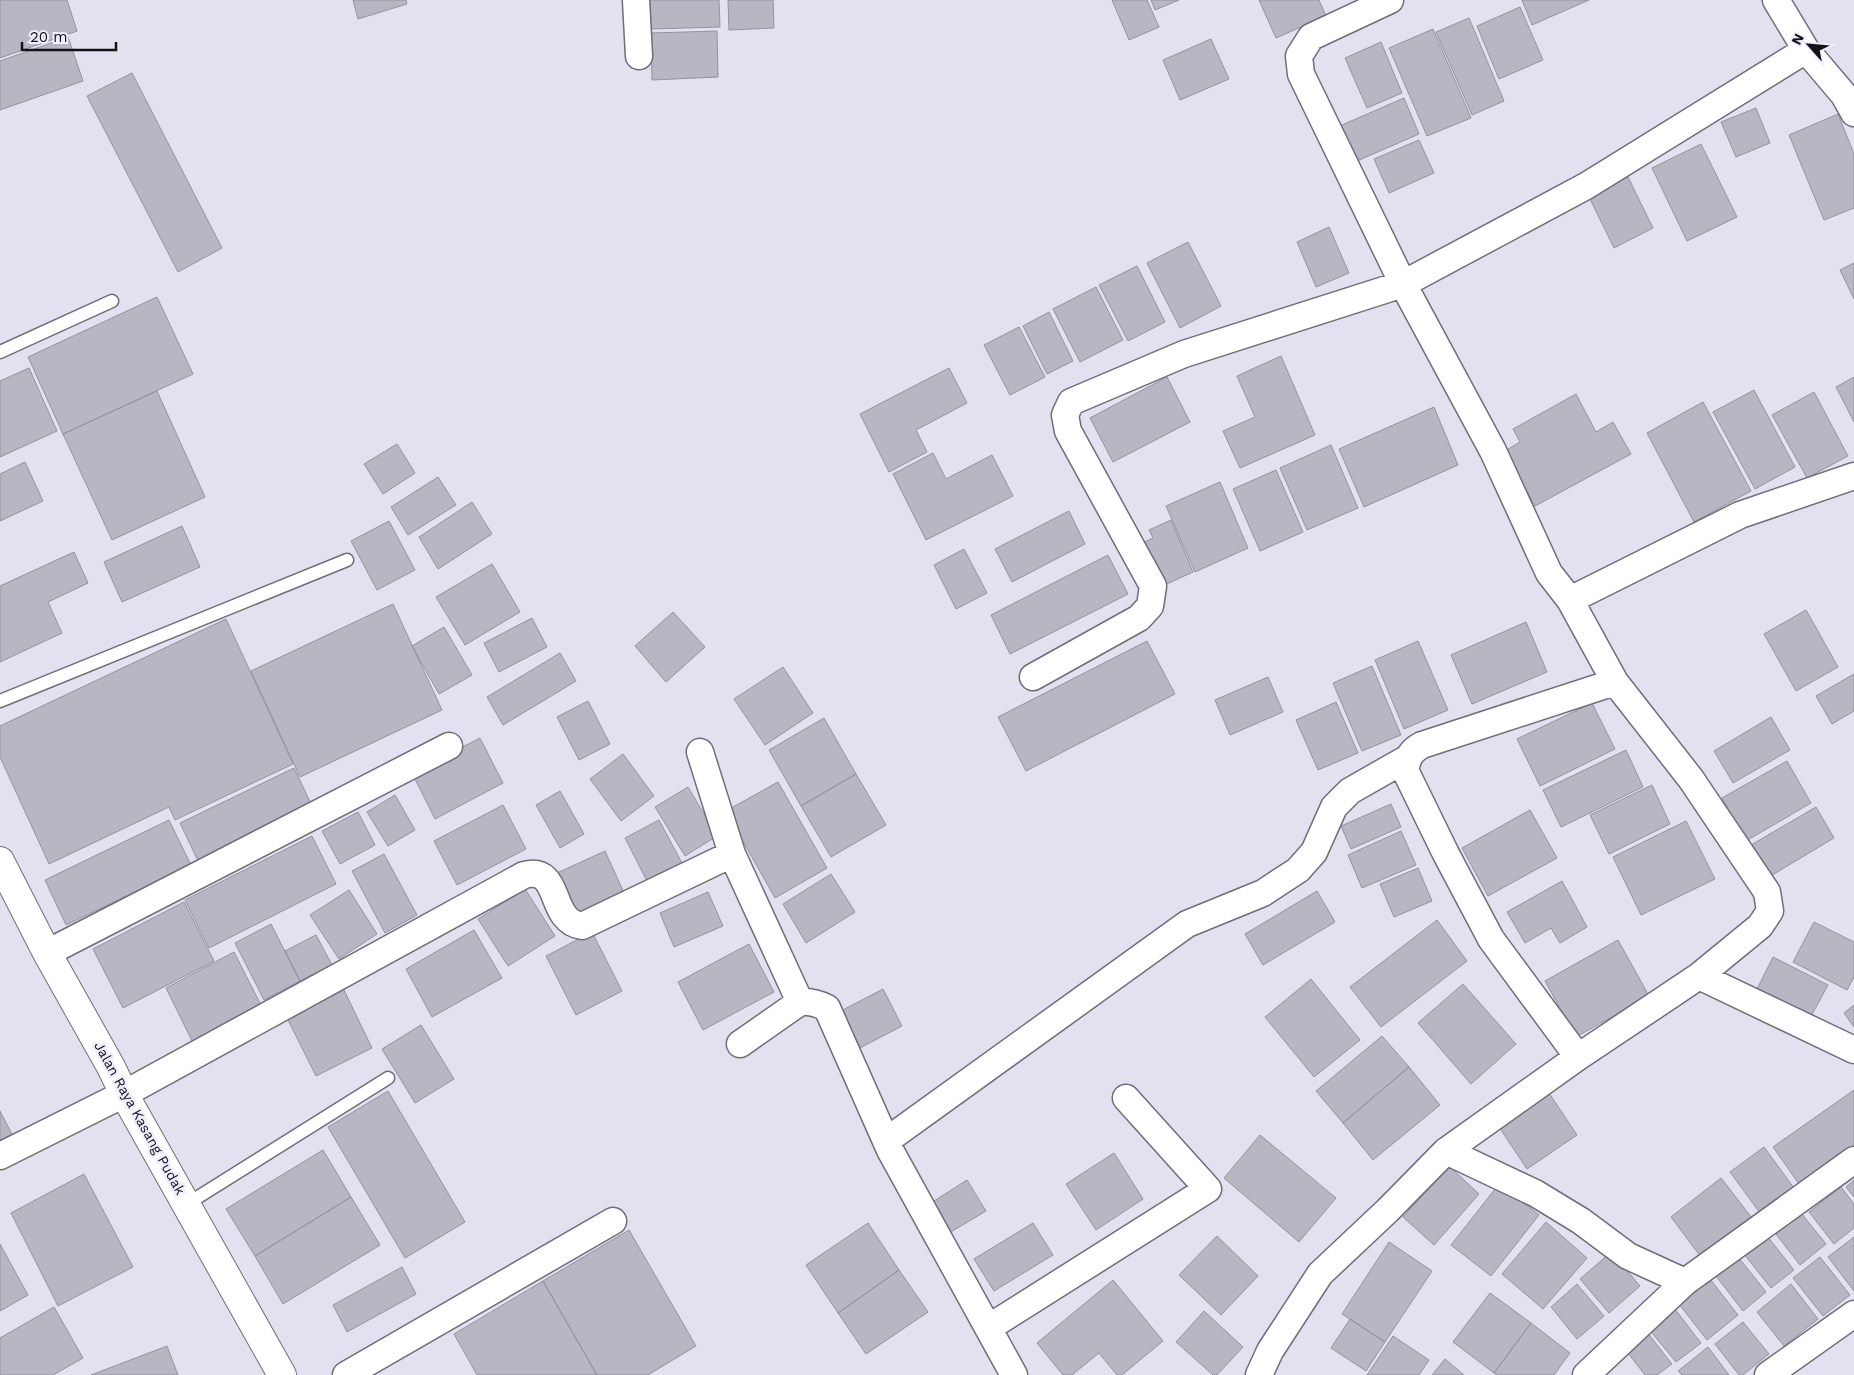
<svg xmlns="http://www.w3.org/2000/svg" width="1854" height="1375" viewBox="0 0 1854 1375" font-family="'Work Sans',sans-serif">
  <rect width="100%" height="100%" fill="#e3e0ef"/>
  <path fill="#b9b6c4" stroke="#9491a0" d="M2,0H67L77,31L0,58V1Z
    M353,0H406L407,4L358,19Z
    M650,0H719L720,27L651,29Z
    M728,0H773L774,28L729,30Z
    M1112,0H1147L1159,27L1129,40Z
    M1151,0H1179L1155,10Z
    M1259,0H1319L1326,16L1276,38Z
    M1522,0H1589L1532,25Z
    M1520,7L1543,60L1499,79L1477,26Z
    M1469,18L1504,101L1472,115L1436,32Z
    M1433,29L1471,118L1427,136L1389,48Z
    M717,31L718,77L652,80L651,33Z
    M68,37L83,81L0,110V61Z
    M1211,39L1229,79L1180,100L1163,60Z
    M1381,42L1402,93L1367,108L1345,58Z
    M132,73L222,248L178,272L87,96Z
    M1404,98L1419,134L1350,164L1335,128Z
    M1756,108L1770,143L1736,157L1721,122Z
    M1838,114L1854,154V208L1824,220L1789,135Z
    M1419,140L1434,173L1389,193L1374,159Z
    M1701,144L1737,217L1687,241L1652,168Z
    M1628,177L1653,228L1614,248L1589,197Z
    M1329,227L1349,273L1316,287L1297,242Z
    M1188,242L1221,306L1180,328L1147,263Z
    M1854,263V299L1840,270Z
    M1137,266L1165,322L1128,341L1099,285Z
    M1096,287L1123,340L1080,362L1053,309Z
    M157,297L193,374L63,434L28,357Z
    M1049,312L1073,361L1047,374L1023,326Z
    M1019,327L1045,377L1010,395L984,345Z
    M1281,356L1315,435L1240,468L1223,431L1255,417L1237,376Z
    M29,368L57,431L0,457V381Z
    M949,368L967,403L916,430L927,452L889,472L860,414Z
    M1167,377L1190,422L1113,462L1090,418Z
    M1854,377V422L1836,387Z
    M1754,390L1795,467L1755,489L1713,412Z
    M157,391L205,497L112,540L63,434Z
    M1814,392L1848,456L1807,478L1772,415Z
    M1576,394L1596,432L1613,422L1631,454L1535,506L1505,451L1520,442L1513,429Z
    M1703,402L1751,491L1694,522L1647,433Z
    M1434,407L1458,465L1364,507L1339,449Z
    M397,444L415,473L383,494L364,464Z
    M1331,445L1358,508L1307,530L1280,468Z
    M933,453L946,479L992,455L1013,496L926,540L893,474Z
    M25,462L43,501L0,521V474Z
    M1276,470L1303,532L1260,551L1233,489Z
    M438,477L456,505L408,535L391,507Z
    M1220,482L1248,548L1195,572L1166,506Z
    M472,502L492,534L438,569L419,537Z
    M1069,511L1085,544L1012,582L995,549Z
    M1171,520L1193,572L1158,588L1140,544L1153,538L1149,530Z
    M389,521L415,570L377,590L351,541Z
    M182,526L200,567L122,602L104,562Z
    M964,549L987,593L956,609L934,565Z
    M74,552L88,583L48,602L62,633L0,662V586Z
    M1108,555L1128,594L1010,654L991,615Z
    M492,564L520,612L465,645L436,597Z
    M393,604L442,710L300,777L251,671Z
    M1806,610L1838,667L1796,691L1764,634Z
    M673,612L705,647L666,682L635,646Z
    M532,618L547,647L499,672L484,643Z
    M226,619L293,764L175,820L169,807L49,864L0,757V726Z
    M1526,622L1547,672L1472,704L1451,655Z
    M444,627L472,675L439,694L412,646Z
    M1147,641L1175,694L1026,771L998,717Z
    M1418,641L1448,710L1404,729L1375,660Z
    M560,653L576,681L503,725L487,697Z
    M1372,666L1401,735L1362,751L1333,683Z
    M783,667L813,713L765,745L734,699Z
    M1854,674V711L1832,724L1816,696Z
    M1268,677L1283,712L1230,735L1215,700Z
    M588,701L610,744L579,760L557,717Z
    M1336,702L1358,753L1318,770L1296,720Z
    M1592,703L1615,749L1540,786L1517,739Z
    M1771,717L1790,750L1733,783L1714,751Z
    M824,718L856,774L801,806L769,750Z
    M480,738L503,783L435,819L412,773Z
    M1626,750L1643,787L1561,827L1543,790Z
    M623,754L654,796L621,821L590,779Z
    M1787,761L1811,803L1746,841L1722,798Z
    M294,768L314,810L200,865L180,823Z
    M856,774L886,825L831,857L801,806Z
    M778,782L827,868L775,898L726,811Z
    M1652,785L1670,824L1609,854L1590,815Z
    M688,787L717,836L685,856L655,807Z
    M560,791L584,834L560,848L536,805Z
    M395,795L415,830L388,846L367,812Z
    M1391,804L1401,827L1351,849L1341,826Z
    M503,805L526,849L457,885L434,841Z
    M1816,807L1834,838L1769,877L1751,845Z
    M1530,810L1557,858L1488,896L1462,848Z
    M358,812L375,845L340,864L322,831Z
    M169,820L191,865L66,925L45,880Z
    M659,820L683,865L648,883L625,838Z
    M1686,821L1715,879L1641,915L1613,857Z
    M1401,831L1416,865L1362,888L1348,855Z
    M312,836L336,884L209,948L185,900Z
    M605,851L625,895L576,917L557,873Z
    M384,854L417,915L385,933L352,871Z
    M1418,868L1432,901L1394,917L1380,884Z
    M831,874L855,912L806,943L783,904Z
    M1562,881L1587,927L1560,943L1551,928L1525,943L1507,912Z
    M525,889L555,936L508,966L478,919Z
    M349,890L377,934L339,959L310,915Z
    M1317,891L1335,922L1263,965L1245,934Z
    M708,892L723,926L674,947L660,913Z
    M184,902L214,961L123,1008L93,949Z
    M1437,920L1467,961L1381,1027L1350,987Z
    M1814,922L1854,942V977L1847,990L1793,962Z
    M271,924L300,981L264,1000L235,943Z
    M474,930L502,978L432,1017L406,969Z
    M592,932L622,991L576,1015L546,956Z
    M316,935L332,965L300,981L285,951Z
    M1618,940L1649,996L1576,1037L1545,981Z
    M749,944L774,992L703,1030L678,982Z
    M234,952L265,1013L196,1049L166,988Z
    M1773,957L1828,985L1808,1022L1754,995Z
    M1311,979L1360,1040L1314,1077L1265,1017Z
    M1463,984L1516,1044L1471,1084L1418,1023Z
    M343,988L372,1048L316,1076L286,1016Z
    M883,989L902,1026L856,1050L837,1013Z
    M1854,1005V1027L1844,1013Z
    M421,1025L454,1079L415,1103L382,1049Z
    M1382,1036L1409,1067L1343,1123L1316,1091Z
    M1409,1067L1440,1105L1373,1160L1343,1123Z
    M1547,1090L1577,1135L1527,1169L1497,1124Z
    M1854,1090V1145L1799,1184L1773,1147Z
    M388,1091L465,1222L405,1258L328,1127Z
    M0,1111L16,1142L0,1150Z
    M1260,1135L1336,1198L1299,1242L1224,1178Z
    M1764,1147L1794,1188L1760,1213L1730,1172Z
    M323,1150L351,1197L255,1256L226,1209Z
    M1114,1153L1143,1199L1096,1230L1066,1184Z
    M1449,1166L1479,1194L1434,1245L1403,1217Z
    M84,1174L133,1267L58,1306L11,1213Z
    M1721,1178L1752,1218L1701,1257L1671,1217Z
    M967,1180L986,1211L949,1233L931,1203Z
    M1854,1180V1197L1846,1187Z
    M1499,1184L1539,1215L1491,1276L1451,1245Z
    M1841,1187L1854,1204V1228L1834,1244L1809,1212Z
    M351,1197L380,1245L283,1304L255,1256Z
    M1801,1213L1826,1244L1800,1265L1776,1234Z
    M1546,1222L1587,1258L1543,1309L1502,1274Z
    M868,1223L899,1270L838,1313L806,1265Z
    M1033,1223L1053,1255L994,1291L974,1259Z
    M629,1230L696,1346L648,1375H597L543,1281Z
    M1217,1236L1258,1276L1221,1315L1179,1275Z
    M1767,1236L1794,1270L1771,1288L1744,1254Z
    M1854,1237V1291L1828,1257Z
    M1389,1242L1432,1271L1385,1342L1342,1314Z
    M0,1244L28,1295L0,1311Z
    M1611,1252L1640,1286L1609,1313L1580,1279Z
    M1820,1257L1850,1295L1823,1316L1793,1278Z
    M1739,1258L1766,1292L1743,1311L1716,1276Z
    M402,1267L416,1294L347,1332L333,1305Z
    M899,1270L928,1312L866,1354L838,1313Z
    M1710,1279L1738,1315L1707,1340L1679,1304Z
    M1113,1280L1163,1341L1122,1375H1117L1099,1353L1072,1375H1063L1037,1343Z
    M543,1281L597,1375H477L454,1334Z
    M1577,1284L1604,1316L1577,1339L1551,1307Z
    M1791,1284L1818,1319L1784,1346L1757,1312Z
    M1490,1293L1531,1323L1494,1373L1453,1342Z
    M54,1307L83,1358L53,1375H0V1338Z
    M1674,1308L1701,1343L1676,1362L1648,1328Z
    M1204,1311L1243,1347L1217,1375H1213L1176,1342Z
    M1350,1319L1385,1342L1366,1371L1331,1348Z
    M1743,1322L1769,1354L1743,1375H1739L1715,1344Z
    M1531,1323L1570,1353L1554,1375H1497L1494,1373Z
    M1643,1327L1672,1364L1657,1375H1645L1621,1344Z
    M1393,1336L1429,1360L1419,1375H1367Z
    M167,1346L178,1375H91Z
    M1708,1347L1729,1375H1682L1678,1371Z
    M1445,1359L1464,1375H1432Z"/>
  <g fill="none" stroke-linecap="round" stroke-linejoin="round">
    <g stroke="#706d7b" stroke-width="15">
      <path id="service" d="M0,352L112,301
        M0,701L347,560
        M187,1204L388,1078"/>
    </g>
    <g stroke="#706d7b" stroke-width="29">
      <path id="minor" d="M636,0L639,56
        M1390,0L1311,37L1299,56L1301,74L1403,284L1493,451L1549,573L1570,600L1740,515L1854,476
        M1806,50L1844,95L1854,113
        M1033,677L1139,618L1150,606L1153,586L1068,431L1065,415L1071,402L1184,354L1403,284L1586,186L1806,50L1776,0
        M700,752L732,854L800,1002
        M47,953L449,746
        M1699,976L1854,1050
        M740,1044L800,1002C810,1001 817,1003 827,1008L890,1150L1014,1375
        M1578,1057L1491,939L1446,854L1405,770C1408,758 1410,751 1422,745L1615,682
        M886,1141L1187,924L1263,893L1298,870L1314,852L1334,807L1350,791L1408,758
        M1446,1151L1535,1193L1581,1221L1628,1256L1685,1282
        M0,1156L124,1094L524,875C563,865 547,921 582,926L732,854
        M988,1328L1208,1189L1126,1098
        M346,1375L613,1221
        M1259,1375L1270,1351L1320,1274L1388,1210L1446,1151L1578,1057L1699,976L1760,926L1770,911L1767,892L1691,779L1615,682L1570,600
        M1586,1375L1685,1282L1854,1160
        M1768,1375L1854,1314"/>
    </g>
    <g stroke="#706d7b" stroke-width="30">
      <path id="tertiary" d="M0,861L47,953L111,1067L124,1094L282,1375"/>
    </g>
    <use href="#service" stroke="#fff" stroke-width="12"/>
    <use href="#minor" stroke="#fff" stroke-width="26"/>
    <use href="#tertiary" stroke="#fff" stroke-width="28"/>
  </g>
  <g text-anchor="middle" stroke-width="5" stroke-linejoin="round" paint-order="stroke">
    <g font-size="14" fill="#131217" stroke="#f0edfc">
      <text transform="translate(140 1118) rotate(61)" y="5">Jalan Raya Kasang Pudak</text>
    </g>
  </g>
  <g transform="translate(1809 45) rotate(297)" stroke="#f0edfc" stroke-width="4" paint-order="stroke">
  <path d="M0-4L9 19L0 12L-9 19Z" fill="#131217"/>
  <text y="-8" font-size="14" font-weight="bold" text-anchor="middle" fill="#131217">N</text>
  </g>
  <path d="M22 42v8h94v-8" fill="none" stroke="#131217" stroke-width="2.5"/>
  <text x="30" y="42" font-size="15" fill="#131217" stroke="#f0edfc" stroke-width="4" paint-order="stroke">20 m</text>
</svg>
